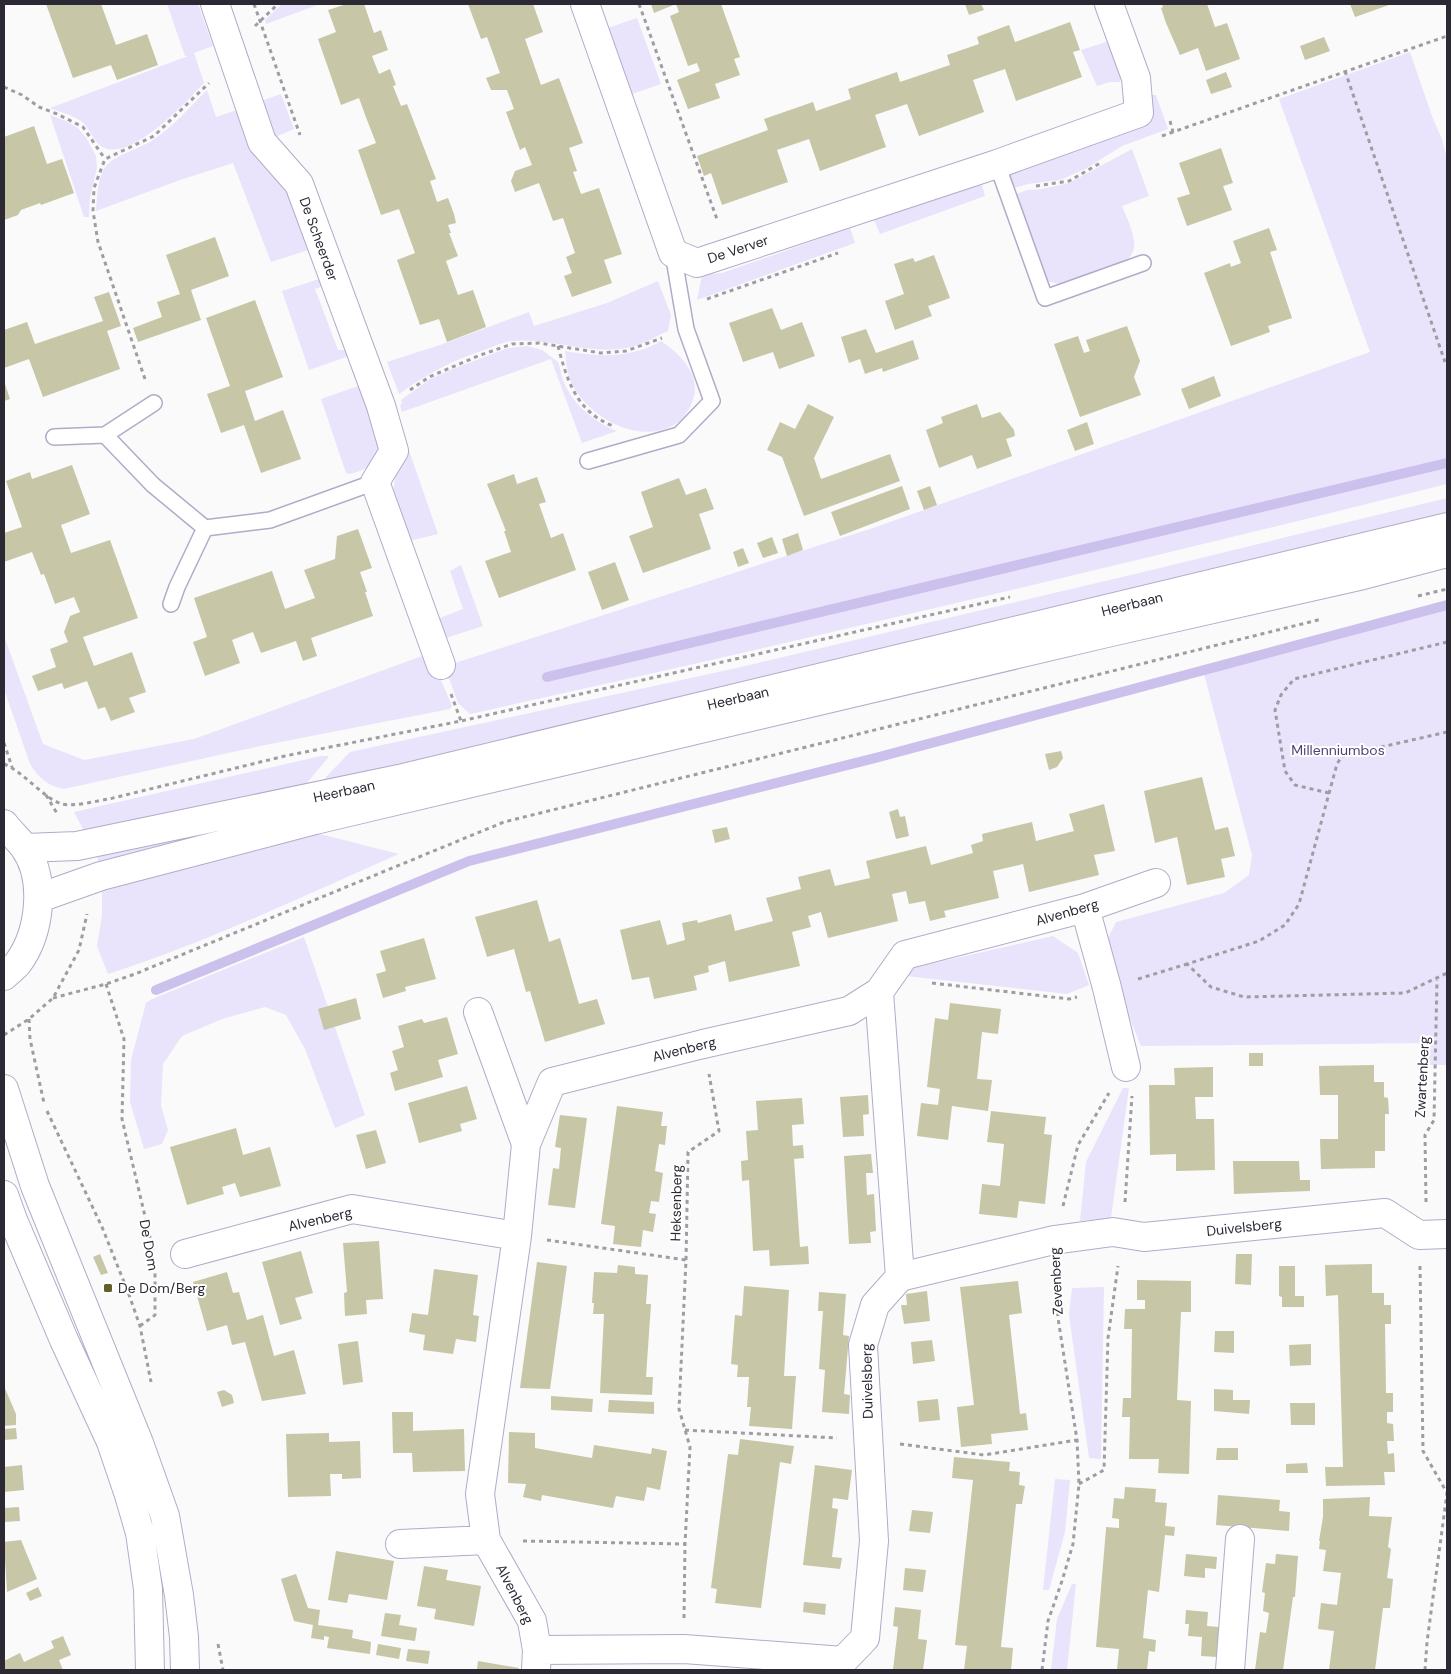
<svg xmlns="http://www.w3.org/2000/svg" width="1451" height="1674" viewBox="0 0 1451 1674" font-family="'DM Sans',sans-serif">
  <rect width="100%" height="100%" fill="#fafafa"/>
  <path fill="#e9e3fc" d="M167,4H198L213,46L194,53L204,83C187,101 129,165 101,146C92,140 90,128 82,122C72,114 61,113 50,108L188,56H185Z
    M282,4H320L266,24L265,20Z
    M637,18L661,84L632,94L608,28Z
    M1109,41L1121,75L1120,82H1110L1097,86L1081,50Z
    M1410,52L1433,119L1442,139L1447,159V484C1123,565 797,642 470,714L458,703L446,670L452,664L876,527L1370,352L1279,99Z
    M207,90L216,117L237,110L248,140L283,183L292,201L311,249L271,262L233,163L180,180L96,211C97,197 97,182 104,169C112,155 140,149 153,140C173,127 190,107 207,90Z
    M281,94L294,129L275,137L258,102Z
    M1148,95H1156L1168,129L1122,146L1087,168L1060,180L1028,184L1014,188L1009,175L1011,174V170Z
    M50,115L66,121L78,128L87,139L96,156L97,168L90,198L89,217H84Z
    M1132,149L1149,196L1122,206C1128,222 1145,251 1124,261L1059,284L1047,281L1044,275L1016,194L1028,190L1042,189L1069,183Z
    M978,182L980,185H982L985,196L880,234L874,220Z
    M850,228L855,243L697,300L702,275L722,273Z
    M322,278L323,282L321,287L315,289L338,350H347L349,356L309,370L282,291Z
    M658,281L671,315L668,331C654,337 641,346 626,348C588,355 551,337 512,341C504,342 495,346 487,349C453,360 428,373 399,394L387,362L443,344L529,312L534,326L607,303Z
    M661,341C683,356 705,379 690,407C685,415 681,422 672,426C636,444 589,417 572,384C567,374 566,362 565,351C598,357 630,359 661,341Z
    M527,346L542,350L558,362C560,367 561,372 562,377C570,402 593,422 617,431L582,443L551,359L402,412L400,405L402,404L401,400L430,379L453,369L508,348Z
    M361,385C368,406 392,449 369,466C364,470 356,472 351,474L346,473L321,399Z
    M405,439L438,534L413,540L407,539L393,495L395,478Z
    M1447,498V520L323,784L326,777L350,752L741,667L1135,574Z
    M461,565L483,626L443,639L437,619L463,609L450,571Z
    M1447,605V1065H1429L1428,1043L1141,1046L1120,994L1105,944L1116,922L1224,893L1249,875L1252,855L1204,674Z
    M4,636L43,744L84,760L194,739L425,655L438,673L452,706L450,709L260,746L64,789C48,786 39,778 30,764L4,689Z
    M321,756H328V758L306,784L296,790L85,833L74,812Z
    M321,806L99,864L95,849Z
    M312,832L399,854C303,896 208,942 108,974L97,946L102,916V891L149,878L195,861Z
    M1053,936L1078,953L1089,985L1067,994L906,976L908,969Z
    M304,937L365,1115L335,1128L305,1049L286,1015L265,1007L222,1019L182,1036L163,1064L161,1105L168,1130L162,1144L144,1149L130,1102L131,1060L146,1003L152,999Z
    M1123,1088H1129L1111,1218L1080,1221L1086,1162Z
    M1104,1287L1101,1459L1089,1458L1069,1315L1072,1288Z
    M1055,1479L1070,1480L1065,1532L1049,1590H1043Z
    M1072,1584H1076L1067,1670H1051L1057,1619Z"/>
  <g fill="none" stroke-linecap="round" stroke-linejoin="round">
    <path stroke="#ccc0ed" stroke-width="10" d="M547,677L1447,463
      M156,990L469,861L879,757L1447,605"/>
  </g>
  <path fill="#c7c6a7" d="M46,4H101L116,45L147,34L158,65L117,80L111,65L73,78Z
    M347,4H364L374,33L381,30L388,50L372,56L379,74L390,69L396,85L393,86L401,106L407,104L436,179L430,181L437,202L448,198L454,214L456,223L448,225L451,233H449L458,256L446,261L458,295L473,290L486,327L447,342L439,319L420,325L397,260L415,253L399,209L381,215L358,150L376,143L367,120L359,98L341,105L318,39L336,32L328,10Z
    M468,4H533L543,32L525,39L541,85L559,78L583,143L569,148L577,171L573,172L581,194L599,188L622,254L604,260L612,283L572,297L564,276L572,273L566,257L575,253L563,218L553,221L539,183L515,192L511,181L515,171L532,165L525,147L520,150L506,112L514,109L507,90H491L486,78L500,73L487,37L481,39Z
    M651,4H721L740,57L734,59L740,75L715,84L720,98L688,109L677,80L700,71L697,63L688,66L670,16L679,12L676,4L654,13Z
    M965,4H981L984,10L969,15Z
    M1162,4H1207L1215,27L1227,23L1240,59L1206,71L1198,48L1180,55L1166,23L1161,8L1163,7Z
    M1350,4H1388L1389,5L1355,17Z
    M1070,22L1080,50L1073,52L1082,77L1016,101L1005,69L973,80L984,112L919,136L907,104L875,115L886,147L820,171L809,139L777,150L788,182L722,205L711,173L704,176L697,156L768,130L764,119L813,102L816,111L851,99L848,89L897,72L900,82L950,65L947,55L979,44L977,37L1009,25L1015,42Z
    M1324,37L1330,51L1305,60L1300,46Z
    M1226,72L1232,87L1211,94L1206,80Z
    M34,126L47,164L62,159L74,193L41,205L40,203L21,210L18,215L4,220V137Z
    M1221,148L1233,183L1223,186L1232,210L1187,226L1177,198L1190,194L1179,163Z
    M1269,228L1277,250L1270,252L1292,318L1268,326L1270,332L1231,346L1204,273L1230,263L1231,267L1241,263L1233,241Z
    M215,237L229,276L191,290L201,320L138,342L133,328L162,317L157,302L180,294L166,255Z
    M934,255L950,298L928,306L932,316L895,330L885,301L904,294L894,264L913,258L915,262Z
    M109,292L121,326L107,331L120,369L43,397L29,359L4,368V330L27,322L35,344L103,321L94,297Z
    M255,300L283,377L245,391L255,421L283,410L301,459L261,473L244,425L221,433L207,394L230,386L206,318Z
    M772,308L781,330L802,322L815,356L779,369L773,352L743,362L729,323Z
    M1127,326L1140,361L1134,377L1141,395L1080,417L1054,344L1078,336L1084,353L1090,351L1086,340Z
    M866,329L876,353L913,340L919,359L883,372L882,368L865,374L860,359L849,363L841,337Z
    M1214,376L1221,396L1189,409L1181,389Z
    M4,381L10,399L4,401Z
    M808,404L834,417L814,458L821,479L890,454L900,481L804,516L782,457L767,450L780,422L795,429Z
    M977,404L982,418L1000,412L1014,430L1015,436L1006,439L1012,456L977,469L972,455L939,468L926,430L943,423L941,417Z
    M1087,422L1094,444L1075,451L1067,430Z
    M72,465L90,514L61,525L71,553L110,540L138,618L83,637L94,666L132,652L146,692L129,698L135,712L111,721L105,707L98,709L87,681L64,689L62,683L38,691L32,676L56,667L50,649L68,642L64,632L70,616L80,612L74,597L55,604L44,574L41,575L32,552L4,562V533L22,527L6,481L30,472L32,479Z
    M514,474L517,484L537,477L546,502L539,504L551,538L563,533L576,570L499,598L485,561L511,552L504,531H506L487,484Z
    M679,478L686,495L706,488L714,509L699,514L711,549L643,573L629,536L653,527L641,492Z
    M902,486L910,509L840,536L831,512Z
    M930,486L937,505L924,510L917,491Z
    M358,529L372,568L360,572L367,592H365L373,616L311,638L317,656L303,661L296,641L261,653L253,632L250,633L232,640L240,663L205,676L193,642L207,637L194,598L272,571L285,609L315,598L304,570L335,559L337,536Z
    M798,533L803,550L787,556L782,539Z
    M772,537L778,553L763,558L757,543Z
    M743,548L749,563L738,567L733,552Z
    M615,562L629,600L602,610L588,572Z
    M1061,751L1063,758L1057,767L1049,770L1045,754Z
    M1202,777L1215,830L1228,827L1235,856L1221,859L1225,877L1187,885L1177,837L1155,843L1144,791Z
    M1104,804L1115,851L1094,855L1099,875L1029,892L1023,864L993,871L999,898L944,911L946,917L930,921L925,901L909,904L906,891L892,894L898,921L828,938L821,912L808,916L811,927L792,932L800,966L729,982L725,961L708,966L709,972L694,976L697,990L654,999L649,977L632,980L620,930L660,920L667,945L685,940L682,923L697,920L698,923L731,914L735,931L773,921L766,898L801,889L798,877L830,869L835,886L870,878L866,861L926,846L931,865L973,853L971,845L983,841L982,834L1032,822L1036,841L1074,831L1069,814Z
    M898,809L900,817L905,816L909,836L896,839L889,812Z
    M727,827L730,839L715,843L712,830Z
    M537,900L549,942L560,938L579,1004L597,999L605,1024L545,1042L530,991L526,992L514,949L487,957L475,917Z
    M424,938L436,979L405,987L406,991L383,998L376,974L386,971L380,951Z
    M356,998L361,1019L324,1030L318,1009Z
    M950,1003L1001,1009L998,1034L982,1032L977,1079L992,1080L988,1111L952,1106L948,1140L917,1136L921,1103L938,1105L940,1089L927,1087L935,1018L948,1020Z
    M447,1017L458,1054L438,1060L443,1077L395,1091L390,1073L398,1070L392,1051L404,1047L398,1026L422,1019L424,1023Z
    M1249,1053H1263V1066H1249Z
    M1374,1065V1082H1384V1097L1388,1098L1389,1114H1385V1151H1375V1168L1321,1169L1320,1139H1338V1095H1320L1319,1066Z
    M1213,1067V1097H1195L1196,1119H1214L1215,1170L1176,1171V1154L1150,1155L1149,1085H1175L1174,1068Z
    M467,1086L477,1119L460,1124L462,1131L419,1143L408,1103Z
    M868,1095L869,1114L863,1115L864,1136L843,1137L840,1097Z
    M802,1098L804,1124L792,1125L793,1146L803,1145L804,1158L794,1159L800,1247L808,1246L809,1264L770,1266L769,1250L753,1251L749,1180L742,1181L741,1161L748,1160L746,1131L758,1130L756,1101Z
    M617,1106L663,1112L661,1126H667L665,1145L659,1144L655,1171L663,1173L659,1202L651,1201L649,1213L656,1214L653,1232L643,1230L641,1247L613,1244L615,1226L601,1224Z
    M991,1111L1046,1117L1044,1134L1052,1135L1045,1204L1019,1201L1017,1218L979,1214L982,1184L1000,1186L1004,1144L987,1142Z
    M560,1115L587,1118L575,1208L548,1205L553,1168L559,1169L560,1158L561,1148L555,1147Z
    M236,1128L243,1155L270,1147L281,1186L240,1197L235,1183L222,1187L224,1194L187,1205L170,1147Z
    M376,1130L386,1163L366,1169L356,1135Z
    M871,1154L873,1173H866L867,1195L874,1194L876,1231L870,1232L871,1243L849,1244L844,1156Z
    M1233,1161H1299L1300,1180H1310V1191L1234,1194Z
    M379,1241L383,1299L366,1300L367,1314L345,1316L344,1293L347,1292L343,1243Z
    M301,1251L313,1293L295,1298L302,1319L280,1325L262,1262Z
    M100,1254L108,1273L101,1275L93,1257Z
    M1236,1254H1252L1251,1285L1235,1284Z
    M537,1262L567,1266L550,1389L520,1388Z
    M1372,1264V1293H1384V1305H1391V1324H1385L1386,1393H1393V1412H1387V1423L1393,1424L1394,1441H1387L1388,1454L1394,1453L1395,1472H1384L1385,1485L1326,1486L1325,1467H1343L1338,1295L1326,1296L1325,1265Z
    M618,1265L635,1267V1274L648,1275L646,1304H651L646,1377H653L652,1395L600,1393L604,1314H593L594,1303H592L594,1272L617,1273Z
    M1279,1266H1295V1296H1304V1307H1282V1297L1279,1296Z
    M434,1269L478,1275L473,1315L479,1316L476,1342L456,1339L453,1354L423,1350L425,1335L409,1332L412,1313L428,1315Z
    M227,1272L233,1293L239,1292L247,1320L263,1315L274,1356L294,1350L306,1394L262,1401L245,1342L232,1345L227,1325L207,1331L193,1282Z
    M1137,1280L1191,1281V1312H1181L1177,1400L1191,1401L1189,1474L1158,1473L1159,1459H1129L1130,1417H1122L1123,1398H1131L1132,1329H1124L1125,1309H1145V1300H1137Z
    M1018,1281L1022,1313L1009,1315L1020,1414L1026,1413L1028,1430L991,1434L992,1444L961,1447L957,1407L974,1405L960,1287Z
    M744,1286L789,1290L784,1376H796L792,1429L749,1426L751,1407H747L749,1377H737L738,1365L731,1364L735,1315L742,1316Z
    M927,1291L930,1321L904,1324L901,1305H907L906,1294Z
    M819,1292L846,1294L843,1335L849,1336L844,1394L850,1395L849,1414L822,1412L825,1370L819,1369L823,1311H818Z
    M1215,1331H1234V1353L1214,1352Z
    M932,1340L935,1361L913,1364L911,1342Z
    M358,1341L363,1382L343,1385L338,1344Z
    M1311,1344V1365L1290,1366L1289,1345Z
    M4,1386L16,1414V1425L4,1426Z
    M1214,1389L1233,1390V1400H1250L1249,1414L1214,1411Z
    M224,1390L232,1395L234,1403L222,1407L217,1392Z
    M551,1396L593,1399L592,1412L551,1410Z
    M938,1399L940,1420L919,1422L917,1401Z
    M609,1400L654,1402V1414L608,1412Z
    M1290,1403H1315V1425H1291Z
    M392,1412H413V1431L464,1429L465,1471L413,1472L412,1453H393Z
    M16,1428L17,1439L4,1440V1429Z
    M509,1432L535,1433V1448L592,1458L594,1445L651,1454L652,1448L667,1451L660,1490L647,1487L644,1501L616,1496L613,1508L542,1495L541,1501L523,1497L526,1484L508,1483Z
    M329,1433V1442L360,1441L361,1478L342,1479V1474H330L331,1496L288,1497L286,1434Z
    M740,1439L794,1446L791,1464L780,1462L761,1608L715,1603L717,1589L711,1588L728,1454L738,1455Z
    M1217,1448H1238V1460H1216Z
    M954,1457L1010,1462L1009,1471L1020,1472L1019,1485L1025,1486L1022,1504H1016L1001,1647L1013,1648L1011,1670H964L967,1646L955,1645L973,1480L952,1478Z
    M1307,1463L1308,1473H1286V1464Z
    M22,1465L24,1490L4,1492V1467Z
    M815,1465L852,1470L848,1500L833,1498L832,1508L838,1509L832,1557L842,1558L840,1569L803,1565Z
    M1125,1487L1156,1489L1155,1502L1167,1503L1165,1526L1175,1527L1174,1536L1165,1535L1159,1592L1148,1590L1143,1638L1156,1640L1155,1652L1149,1651L1147,1670H1117L1119,1649L1096,1647L1106,1529V1527L1119,1528V1519L1112,1518L1114,1498L1124,1499Z
    M1218,1495L1280,1500L1279,1511L1290,1512L1289,1531L1216,1525Z
    M1370,1497L1369,1516L1392,1517L1388,1547L1391,1549L1387,1578L1393,1579L1390,1608H1383L1375,1670H1329L1334,1631L1318,1629L1321,1603L1337,1605L1341,1573L1323,1571L1326,1550L1319,1549L1320,1541H1319L1323,1517V1499Z
    M19,1507L20,1521L4,1522V1508Z
    M912,1510L933,1512L930,1533L909,1531Z
    M21,1540L37,1579L7,1592L4,1542Z
    M336,1551L394,1561L387,1600L349,1594L347,1603L328,1600Z
    M1186,1554L1217,1557L1216,1569L1205,1568V1578L1184,1576Z
    M1276,1554L1298,1556L1295,1597H1293L1283,1670H1255L1260,1632L1266,1633L1269,1613L1263,1611L1265,1593L1262,1592L1266,1563L1275,1564Z
    M424,1566L448,1570L446,1580L481,1586L474,1626L434,1619L436,1609L417,1606Z
    M905,1568L926,1570L923,1592L903,1590Z
    M296,1574L308,1608L320,1610L318,1625L353,1630L352,1638L371,1642L370,1654L327,1648L329,1637L324,1636V1640L311,1638L313,1625L294,1621L281,1579Z
    M38,1587L42,1596L30,1601L26,1593Z
    M804,1602L826,1604L825,1615L803,1612Z
    M895,1607L921,1610L918,1639L927,1640L923,1670H893L898,1627L893,1626Z
    M1186,1610L1208,1612L1207,1626L1219,1627L1217,1657L1201,1656L1202,1637L1188,1636L1189,1624H1185Z
    M385,1613L401,1615L399,1625L417,1628L415,1641L381,1636Z
    M63,1636L71,1655L59,1660L63,1670H4V1661L20,1653L24,1662L54,1648L51,1641Z
    M378,1644L401,1648L399,1659L376,1655Z
    M408,1649L430,1651L428,1664L406,1661Z
    M478,1661L519,1668V1670H477Z"/>
  <g fill="none" stroke-linecap="round" stroke-linejoin="round">
    <g stroke="#b2abc8" stroke-width="18">
      <path id="lane" d="M997,164L1045,298L1143,263
        M105,435L154,403
        M54,437L105,435L153,485L205,528L270,520L375,482
        M588,461L679,435L712,401L686,329L673,253
        M171,604L177,587L205,528"/>
    </g>
    <g stroke="#b2abc8" stroke-width="30">
      <path id="street" d="M215,4L262,142L299,184L381,406L394,451L375,482L441,665
        M585,4L673,253L697,263L997,164L1139,113L1136,78L1109,4
        M1085,908L1107,988L1126,1067
        M879,992L900,1277
        M478,1012L526,1144
        M185,1254L352,1209L517,1236
        M400,1544L486,1540
        M537,1650L684,1649L843,1661L865,1638L874,1541L863,1345L875,1305L900,1277L1054,1240L1113,1232L1144,1237L1385,1213L1419,1235L1447,1234
        M536,1670L537,1650L532,1621L486,1540L480,1494L517,1236L526,1144L552,1082L703,1044L849,1011L879,992L905,955L1085,908L1156,883
        M1230,1670L1240,1539"/>
    </g>
    <g stroke="#b2abc8" stroke-width="30">
      <path id="secondary" d="M4,824C10,832 18,839 24,847C47,879 40,933 18,963C14,968 8,972 4,976
        M25,848L77,846L106,840L399,779L1447,527
        M39,898L101,876L315,820L1111,632L1363,575L1447,553
        M4,1089L35,1186L139,1443L165,1516L179,1595L184,1637L185,1670
        M4,1195L13,1220L64,1340L111,1442L129,1495L140,1533L148,1589L150,1670"/>
    </g>
    <path stroke="#9f9da3" stroke-width="3" stroke-dasharray="4 4" stroke-linecap="butt" d="M254,4L300,135
      M639,4L718,222
      M255,26L278,4
      M1345,71L1445,362
      M4,87L22,95L39,107L57,114L83,127L105,159
      M1170,121L1173,132L1447,36
      M1162,136L1173,132
      M1036,186L1069,181L1102,162
      M707,299L838,253
      M558,346C567,381 577,412 613,426
      M145,379L98,242L93,211L94,188L105,159L154,136L209,83
      M410,390L429,377L478,356L512,344L539,343L601,353L626,351L662,338
      M1418,596L1447,589
      M451,694L461,721
      M1447,732L1342,756L1337,764L1299,904L1285,925L1259,941L1187,964L1211,987L1244,997L1405,993L1447,973
      M4,743L12,767
      M4,764C24,772 43,798 62,804C74,807 96,801 109,799L285,756L461,721L1010,597
      M1329,793L1295,785L1285,771L1275,710L1281,695L1294,679L1447,642
      M46,795L58,815
      M1138,979L1187,964
      M932,983L1069,999L1077,997
      M106,984L124,1039L122,1119L153,1250
      M53,998L106,984L135,974L504,822L1322,619
      M29,1019L30,1039L44,1103
      M4,1035L29,1019L53,998L79,950L87,914
      M47,1111L102,1227L128,1292L140,1326L151,1382
      M1125,1202L1132,1096
      M1426,1202L1425,1135L1434,1120L1437,980
      M1063,1206L1078,1145L1109,1093
      M547,1240L686,1260
      M1420,1266L1423,1451L1447,1493L1427,1642L1425,1670
      M140,1326L155,1315V1266
      M685,1430L837,1438
      M900,1444L984,1455L1077,1440
      M1079,1484L1104,1470L1108,1338L1118,1266
      M523,1541L685,1544
      M684,1618L685,1544L690,1447L679,1409L686,1260L688,1152L719,1131L709,1074
      M218,1644L223,1670
      M1042,1670L1048,1621L1062,1581L1073,1544L1079,1484L1077,1440L1058,1318L1056,1271"/>
    <use href="#lane" stroke="#fff" stroke-width="15"/>
    <use href="#street" stroke="#fff" stroke-width="28"/>
    <use href="#secondary" stroke="#fff" stroke-width="28"/>
  </g>
  <rect fill="#63602c" stroke="#fff" stroke-width="2" x="103" y="1283" width="10" height="10" rx="2.5"/>
  <g text-anchor="middle" stroke-width="4" stroke-linejoin="round" paint-order="stroke">
    <g font-size="14" fill="#2c2935" stroke="#fff">
      <text transform="translate(319 239) rotate(70)" y="5">De Scheerder</text>
      <text transform="translate(738 249) rotate(-18)" y="5">De Verver</text>
      <text transform="translate(1132 604) rotate(-14)" y="5">Heerbaan</text>
      <text transform="translate(738 698) rotate(-13)" y="5">Heerbaan</text>
      <text transform="translate(344 791) rotate(-12)" y="5">Heerbaan</text>
      <text transform="translate(1067 912) rotate(-16)" y="5">Alvenberg</text>
      <text transform="translate(684 1049) rotate(-14)" y="5">Alvenberg</text>
      <text transform="translate(1422 1077) rotate(-87)" y="5">Zwartenberg</text>
      <text transform="translate(676 1203) rotate(-89)" y="5">Heksenberg</text>
      <text transform="translate(320 1219) rotate(-13)" y="5">Alvenberg</text>
      <text transform="translate(1244 1227) rotate(-6)" y="5">Duivelsberg</text>
      <text transform="translate(149 1245) rotate(80)" y="5">De Dom</text>
      <text transform="translate(1056 1281) rotate(-93)" y="5">Zevenberg</text>
      <text transform="translate(867 1381) rotate(-91)" y="5">Duivelsberg</text>
      <text transform="translate(515 1594) rotate(63)" y="5">Alvenberg</text>
    </g>
    <g font-size="14" fill="#503f77" stroke="#fff">
      <text x="1338" y="755">Millenniumbos</text>
    </g>
    <g font-size="14" fill="#2c2935" stroke="#fff" text-anchor="start">
      <text x="118" y="1293">De Dom/Berg</text>
    </g>
  </g>
  <rect width="1451" height="1674" fill="none" stroke="#2c2935" stroke-width="10"/>
</svg>
